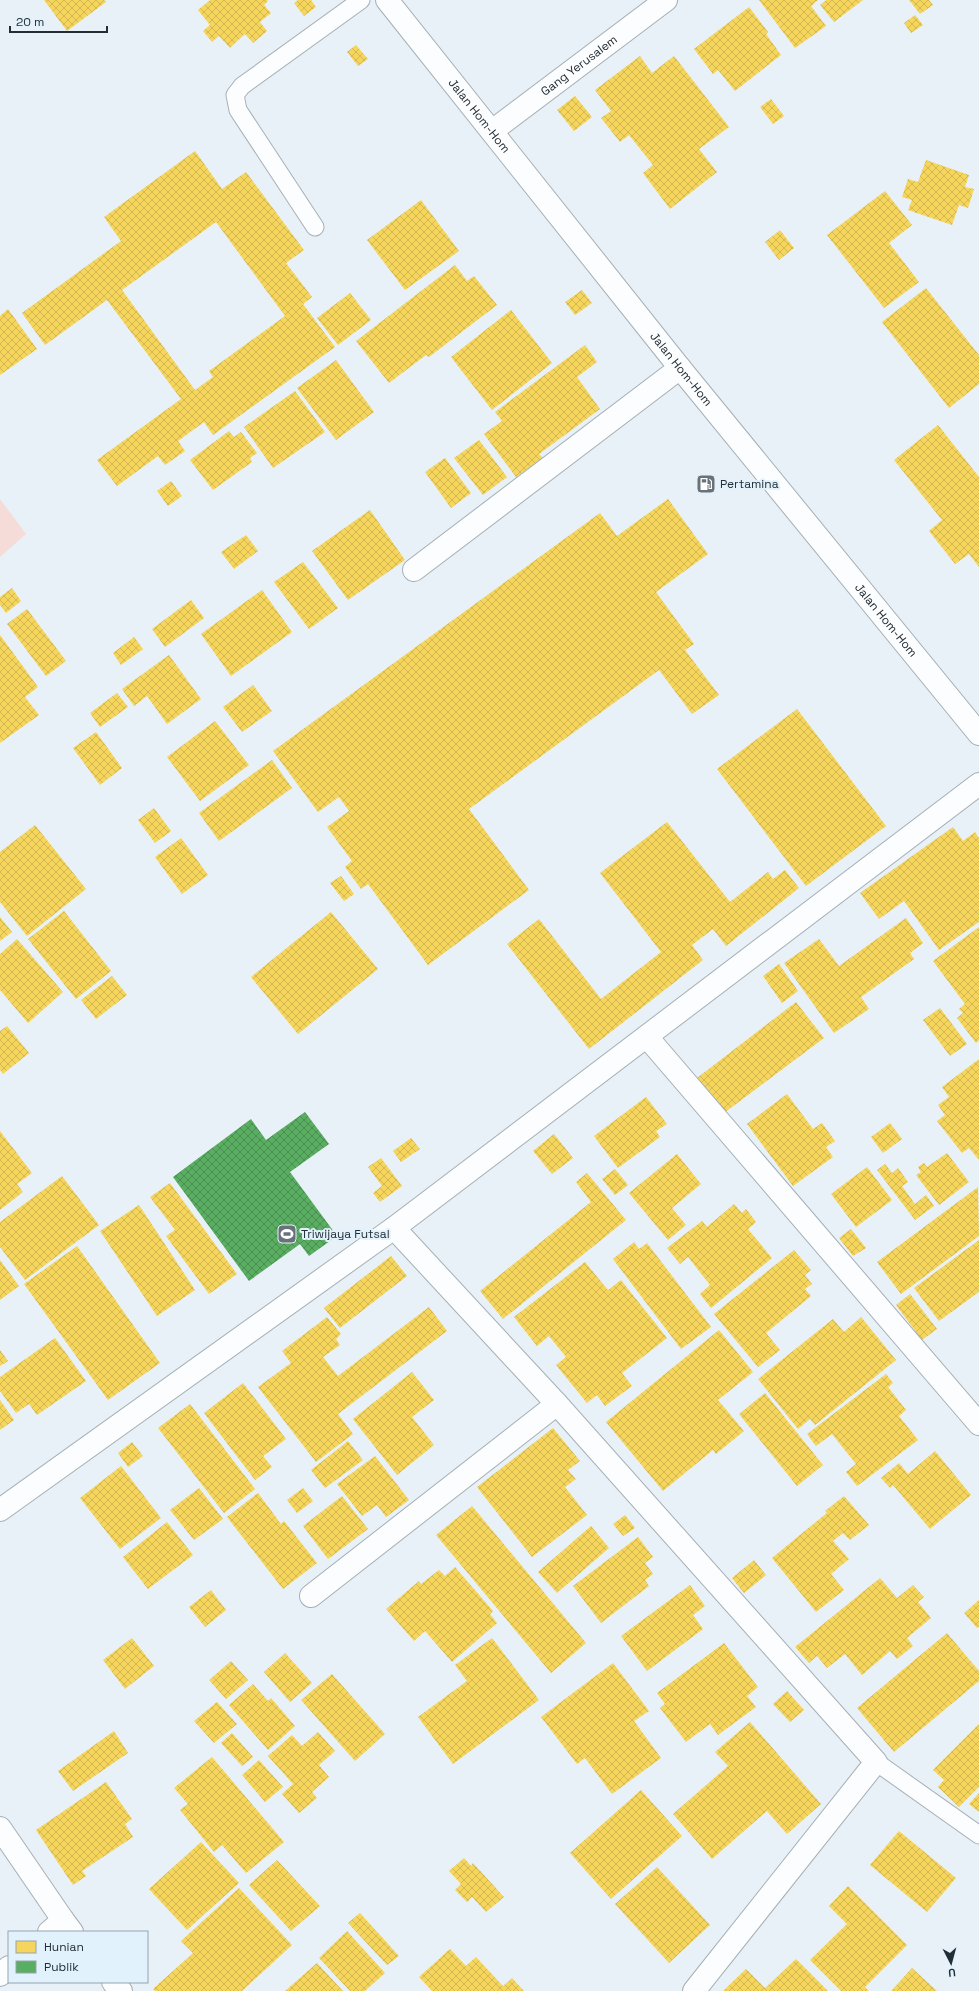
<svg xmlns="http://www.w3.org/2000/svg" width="979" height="1991" viewBox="0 0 979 1991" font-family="'Space Grotesk',sans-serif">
  <defs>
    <pattern id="homes-cross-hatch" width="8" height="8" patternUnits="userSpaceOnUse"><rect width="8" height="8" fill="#f6d55c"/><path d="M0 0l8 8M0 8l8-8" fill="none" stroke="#d3b751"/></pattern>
    <pattern id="public-cross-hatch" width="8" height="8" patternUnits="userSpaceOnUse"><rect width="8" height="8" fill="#5aae61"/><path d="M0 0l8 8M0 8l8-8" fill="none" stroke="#4a8e51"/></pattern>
  </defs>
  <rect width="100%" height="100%" fill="#e8f1f7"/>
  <path fill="#f5dcd9" d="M0,499L26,534L0,557Z"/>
  <path fill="url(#homes-cross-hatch)" fill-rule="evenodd" d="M44,0H104L106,2L67,31Z
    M210,0H267L268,1L264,5L271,13L260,22L267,31L253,43L245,34L230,48L219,36L212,42L203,31L210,25L198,10Z
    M298,0H311L316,7L304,16L294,3Z
    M759,0H818L811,6L826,26L795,48Z
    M826,0H863L834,22L820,5Z
    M909,0H929L933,5L920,14Z
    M749,7L768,32L766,34L781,55L735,91L718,70L713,74L694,49Z
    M915,15L923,25L911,33L904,23Z
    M356,45L368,59L358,66L347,52Z
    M640,56L652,73L674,56L729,127L699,149L717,172L670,209L643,173L653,165L629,135L620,142L601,118L611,111L595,90Z
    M575,96L592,117L574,131L557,110Z
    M771,99L784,116L773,124L760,107Z
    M195,151L222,189L246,172L304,250L286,263L312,297L303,304L335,347L213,435L204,422L178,441L185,451L165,465L158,456L117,486L97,460L181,399L107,300L45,345L22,313L121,241L104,217ZM216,222L285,316L209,371L213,377L195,390L122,290Z
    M926,160L969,175L965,187L974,189L968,208L959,205L952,225L908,210L912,200L902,197L908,179L918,182Z
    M885,191L912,225L889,243L919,282L884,308L827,235Z
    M421,200L459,251L405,290L367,240Z
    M780,230L794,248L779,260L765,242Z
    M455,265L467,281L474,276L497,305L429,357L426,355L389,383L356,341Z
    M926,288L979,355V384L949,408L882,322Z
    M582,290L592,303L575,315L565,302Z
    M350,293L371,320L338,345L317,318Z
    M8,309L37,349L0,375V316Z
    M511,310L552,363L492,410L451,357Z
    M585,345L597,362L577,377L600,409L539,454L543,458L516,477L484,434L502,421L495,412Z
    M336,360L374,412L336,440L297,388Z
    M295,391L325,432L273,468L244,427Z
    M938,425L979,477V567L969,554L955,564L929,531L942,520L894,460Z
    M229,431L234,437L241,432L257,453L250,458L252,462L213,490L190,460Z
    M479,440L507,477L483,495L454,458Z
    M445,458L471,493L451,508L425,472Z
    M171,481L182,496L168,506L157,491Z
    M668,499L708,554L656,592L694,644L685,650L719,695L692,714L659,670L469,809L529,890L428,965L368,884L361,889L345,867L352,861L327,827L349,811L339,797L318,812L273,751L600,513L617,536Z
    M370,510L405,560L348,600L312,551Z
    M246,535L258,551L234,569L221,552Z
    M303,562L338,608L309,629L274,582Z
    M12,588L21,601L6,613L0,605V597Z
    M262,590L292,632L231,676L201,634Z
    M191,600L204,618L165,647L152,629Z
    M27,609L66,661L46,676L7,624Z
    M0,635L38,687L25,697L39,715L0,743Z
    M134,637L143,649L121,665L113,653Z
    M169,655L201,699L167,724L147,696L134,706L122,689Z
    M253,685L272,711L242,732L223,707Z
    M117,693L128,707L100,727L90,713Z
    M797,709L886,826L806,886L717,769Z
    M215,721L249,765L200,801L167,757Z
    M96,732L122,768L100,785L73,748Z
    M272,760L292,788L219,841L199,813Z
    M154,808L171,831L155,843L138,820Z
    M667,822L730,902L768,872L773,879L785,870L799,888L726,946L713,929L692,945L703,960L589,1049L507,944L539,919L601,999L661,952L600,873Z
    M35,825L86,889L27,936L0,902V852Z
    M953,827L963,841L975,832L979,838V922L939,950L904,901L879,919L860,893Z
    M181,838L208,875L182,894L155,857Z
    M341,876L354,894L344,901L330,883Z
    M64,911L111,971L76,999L28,939Z
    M331,912L378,969L298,1034L251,977Z
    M0,917L12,932L0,941Z
    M906,918L923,943L910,953L914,959L861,997L869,1009L834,1033L784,963L819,939L839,966Z
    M979,927V1040L976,1043L957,1018L963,1013L959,1009L965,1004L933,961Z
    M17,939L63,992L28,1023L0,990V954Z
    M779,964L798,991L782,1003L763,976Z
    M112,976L127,995L96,1019L81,1000Z
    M796,1002L824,1038L724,1113L697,1078Z
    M940,1008L967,1044L950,1056L923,1020Z
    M7,1026L29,1053L3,1074L0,1070V1031Z
    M979,1059V1160L969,1148L962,1153L937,1121L945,1115L938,1105L949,1097L942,1087Z
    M787,1094L813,1129L822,1123L835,1141L826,1147L833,1157L793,1186L747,1124Z
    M646,1097L667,1124L656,1131L660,1137L618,1168L594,1136Z
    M890,1123L902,1139L883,1153L871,1137Z
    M0,1131L32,1173L17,1184L23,1192L0,1210Z
    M554,1134L573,1158L552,1174L533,1151Z
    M411,1138L420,1149L401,1162L393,1151Z
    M947,1153L969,1182L939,1205L916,1175L921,1172L918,1167L924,1163L927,1167Z
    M677,1154L701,1184L672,1208L686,1225L668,1240L629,1193Z
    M381,1158L402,1186L380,1202L373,1193L382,1186L368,1167Z
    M885,1164L892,1173L898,1168L908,1182L902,1186L915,1204L926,1195L934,1206L915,1220L877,1170Z
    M867,1167L892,1200L856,1227L831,1194Z
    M615,1169L628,1185L615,1195L602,1179Z
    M587,1173L626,1220L503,1319L480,1291L591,1202L576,1182Z
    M62,1176L99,1225L25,1280L0,1247V1222Z
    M170,1183L237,1274L209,1294L166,1236L175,1230L150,1197Z
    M978,1187L979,1236L901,1294L877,1262Z
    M734,1204L742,1213L746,1209L756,1222L748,1229L772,1258L711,1308L700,1294L710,1285L688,1257L680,1264L667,1248L702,1221L707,1227Z
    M139,1205L195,1290L157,1316L100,1231Z
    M851,1229L866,1248L853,1256L839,1238Z
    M979,1240V1292L939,1321L914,1288Z
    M634,1242L639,1249L647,1243L711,1327L681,1349L613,1259Z
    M77,1246L160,1363L108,1400L24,1284Z
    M794,1250L811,1270L805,1275L812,1284L805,1289L811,1296L766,1333L780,1350L758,1367L714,1314Z
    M391,1256L407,1276L340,1328L324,1308Z
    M0,1260L19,1286L0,1300Z
    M585,1262L608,1290L621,1280L667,1338L622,1373L632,1386L605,1406L597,1395L587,1403L556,1365L566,1357L549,1336L537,1346L514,1317Z
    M910,1294L937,1329L922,1340L896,1305Z
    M429,1307L447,1331L338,1414L353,1434L316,1462L258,1387L291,1363L282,1351L327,1317L341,1334L336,1339L340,1345L323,1357L338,1376Z
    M861,1317L896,1360L815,1425L810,1419L798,1429L758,1379L833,1319L844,1332Z
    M719,1330L753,1372L718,1400L744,1431L716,1454L713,1450L663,1491L606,1422Z
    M55,1338L86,1381L37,1415L29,1404L16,1413L0,1391V1377Z
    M0,1350L8,1361L0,1366Z
    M412,1372L434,1400L412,1417L434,1445L397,1475L353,1419Z
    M886,1374L893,1383L888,1387L906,1410L899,1416L918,1440L857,1486L846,1472L856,1464L832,1434L816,1446L807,1434Z
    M243,1383L286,1439L263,1456L272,1467L255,1480L204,1413Z
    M765,1393L823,1465L797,1486L739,1414Z
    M0,1400L14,1420L0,1430Z
    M190,1404L255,1489L224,1513L158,1428Z
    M553,1428L580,1461L568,1470L576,1479L565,1487L587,1515L532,1557L477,1487Z
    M348,1441L363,1460L325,1488L311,1470Z
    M132,1442L143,1456L128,1467L118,1453Z
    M935,1451L971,1495L930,1529L893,1485L890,1488L881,1478L899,1463L908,1474Z
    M375,1456L409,1500L386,1517L377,1505L362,1516L337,1484Z
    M121,1466L161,1518L120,1549L80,1498Z
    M199,1488L223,1519L194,1540L170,1510Z
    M303,1488L313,1501L297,1513L287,1500Z
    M258,1493L281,1524L284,1521L317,1563L283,1589L227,1517Z
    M342,1496L368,1529L328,1559L303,1526Z
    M844,1496L869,1525L850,1540L843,1533L833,1541L849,1559L831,1574L844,1590L816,1612L772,1558L817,1521L827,1513L825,1511Z
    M472,1506L586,1643L551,1673L436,1535Z
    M625,1515L635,1528L623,1536L613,1524Z
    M167,1522L193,1555L148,1589L123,1557Z
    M591,1526L609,1548L557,1593L538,1572Z
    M638,1537L653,1557L645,1563L653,1574L645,1580L649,1586L601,1623L573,1586Z
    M754,1560L766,1575L744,1593L732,1578Z
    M455,1567L493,1611L490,1614L497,1623L452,1662L425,1631L414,1641L386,1609L419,1581L421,1584L439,1570L445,1576Z
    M880,1578L897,1598L913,1585L924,1597L918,1602L931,1618L907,1638L913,1646L897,1659L890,1651L862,1675L845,1654L827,1668L817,1656L809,1663L795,1647Z
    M690,1585L705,1606L693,1615L703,1629L647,1671L621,1636Z
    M211,1590L226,1610L205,1627L189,1607Z
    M979,1600V1627L977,1628L964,1613Z
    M947,1633L979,1671V1681L894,1752L857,1708Z
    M132,1638L154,1666L125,1689L103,1660Z
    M492,1638L539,1700L453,1764L418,1717L467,1681L455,1665Z
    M724,1643L758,1687L747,1696L756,1707L718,1735L710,1724L686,1742L660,1708L665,1704L657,1693Z
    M285,1653L312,1683L290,1702L264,1672Z
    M231,1661L248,1680L226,1699L209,1680Z
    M613,1663L649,1711L634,1721L661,1758L612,1794L585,1758L577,1764L541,1717Z
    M332,1674L385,1734L355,1761L301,1700Z
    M253,1684L268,1701L271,1698L295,1726L268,1750L229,1705Z
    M787,1691L804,1710L790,1722L773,1704Z
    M217,1702L237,1724L214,1743L194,1721Z
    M750,1722L821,1804L787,1834L767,1811L712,1859L673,1814L728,1766L715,1752Z
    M979,1724V1787L959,1807L938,1787L944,1780L933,1770Z
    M114,1731L128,1753L73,1791L58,1771Z
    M318,1732L335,1751L319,1765L329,1777L312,1792L317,1798L299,1813L282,1794L293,1784L268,1756L292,1735L302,1746Z
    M232,1733L253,1757L242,1766L221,1743Z
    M212,1757L284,1842L246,1873L222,1845L214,1852L180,1810L188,1804L174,1788Z
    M259,1760L283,1787L265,1802L242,1775Z
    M106,1782L132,1819L125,1824L133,1837L82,1871L86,1876L73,1885L36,1830Z
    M641,1790L682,1836L611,1899L570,1853Z
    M979,1793V1812L969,1804Z
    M899,1831L956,1878L927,1912L870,1865Z
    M201,1842L239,1883L187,1930L149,1889Z
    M464,1858L471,1866L473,1863L504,1897L486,1912L472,1897L467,1902L455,1890L461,1884L449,1871Z
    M277,1860L320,1906L291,1931L249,1885Z
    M657,1867L710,1925L669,1963L615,1904Z
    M848,1886L907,1945L865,1987L869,1991H841L810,1960L847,1924L829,1906Z
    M239,1888L292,1945L242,1991H155L153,1989L193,1953L181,1941Z
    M360,1913L399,1956L387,1965L348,1923Z
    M347,1931L385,1973L365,1991H350L319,1958Z
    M450,1949L466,1966L476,1957L503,1986L512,1978L524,1991H432L419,1977Z
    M796,1959L828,1991H723L746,1969L765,1988Z
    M317,1963L343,1991H285Z
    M912,1968L937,1991H891Z"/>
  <path fill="url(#public-cross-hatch)" d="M305,1112L329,1144L290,1172L337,1236L309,1256L300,1244L249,1281L173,1177L251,1119L266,1140Z"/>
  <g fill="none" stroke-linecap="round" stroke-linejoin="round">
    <g stroke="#a6afb5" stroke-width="19">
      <path id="lane" d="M315,227L238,110L235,95L242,86L361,0
        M876,1762L979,1835"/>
    </g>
    <g stroke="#a6afb5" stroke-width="24">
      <g id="street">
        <path id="s1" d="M492,131L666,0"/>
        <path d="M414,570L680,368"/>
        <path d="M647,1037L979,1424"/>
        <path d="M394,1228L557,1404L876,1762L694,1991"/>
        <path d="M0,1510L394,1228L979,784"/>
        <path d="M311,1596L557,1404"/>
        <path d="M63,1920L72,1932"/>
        <path d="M113,1982L121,1991"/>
      </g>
    </g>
    <g stroke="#a6afb5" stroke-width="24">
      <path id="secondary" d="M0,1828L63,1920L49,1932
        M0,1975L9,1967"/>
    </g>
    <g stroke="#a6afb5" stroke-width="24">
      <g id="highway">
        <path id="s2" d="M387,0L680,368L979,734"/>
      </g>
    </g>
    <use href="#lane" stroke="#fcfdfe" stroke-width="17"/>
    <use href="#street" stroke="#fcfdfe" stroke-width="22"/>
    <use href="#secondary" stroke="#fcfdfe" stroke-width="22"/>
    <use href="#highway" stroke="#fcfdfe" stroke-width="22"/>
  </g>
  <defs>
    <g id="fuel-square" transform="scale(1)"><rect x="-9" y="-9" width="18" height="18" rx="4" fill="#687278" stroke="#e2f2fd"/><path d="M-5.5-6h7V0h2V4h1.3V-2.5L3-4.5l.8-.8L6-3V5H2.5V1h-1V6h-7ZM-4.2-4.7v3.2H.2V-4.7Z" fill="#fff"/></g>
    <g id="stadium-square" transform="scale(1)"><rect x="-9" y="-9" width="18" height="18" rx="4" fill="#687278" stroke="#e2f2fd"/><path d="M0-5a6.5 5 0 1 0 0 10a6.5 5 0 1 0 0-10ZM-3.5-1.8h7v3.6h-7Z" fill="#fff"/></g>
  </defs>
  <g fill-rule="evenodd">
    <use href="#fuel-square" x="706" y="484"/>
    <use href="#stadium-square" x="287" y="1234"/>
  </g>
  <g text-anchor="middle" stroke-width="4" stroke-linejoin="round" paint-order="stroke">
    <g font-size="12" fill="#232d34" stroke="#e2f2fd">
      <text dy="4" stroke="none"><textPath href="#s1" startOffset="109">Gang Yerusalem</textPath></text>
      <text dy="4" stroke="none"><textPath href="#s2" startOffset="148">Jalan Hom-Hom</textPath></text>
      <text dy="4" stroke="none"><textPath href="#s2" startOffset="472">Jalan Hom-Hom</textPath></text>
      <text dy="4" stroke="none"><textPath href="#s2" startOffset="796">Jalan Hom-Hom</textPath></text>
    </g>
    <g font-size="12" fill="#232d34" stroke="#e2f2fd" text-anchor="start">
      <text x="720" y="488">Pertamina</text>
      <text x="301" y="1238">Triwijaya Futsal</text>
    </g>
  </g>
  <rect x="8" y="1931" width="140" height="52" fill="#e2f2fd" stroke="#96a3ad"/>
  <rect x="16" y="1941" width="20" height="12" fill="#f6d55c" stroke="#96a3ad"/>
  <text x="44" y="1951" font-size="12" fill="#232d34">Hunian</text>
  <rect x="16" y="1961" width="20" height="12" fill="#5aae61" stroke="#96a3ad"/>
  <text x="44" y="1971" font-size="12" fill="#232d34">Publik</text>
  <g transform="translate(951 1963) rotate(174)" stroke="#e2f2fd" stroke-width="3" paint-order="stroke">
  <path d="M0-3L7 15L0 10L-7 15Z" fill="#232d34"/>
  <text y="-6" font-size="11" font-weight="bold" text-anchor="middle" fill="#232d34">U</text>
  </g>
  <path d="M10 26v6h97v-6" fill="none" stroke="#232d34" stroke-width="2"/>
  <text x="16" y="26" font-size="12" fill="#232d34" stroke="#e2f2fd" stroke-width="3" paint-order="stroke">20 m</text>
</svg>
